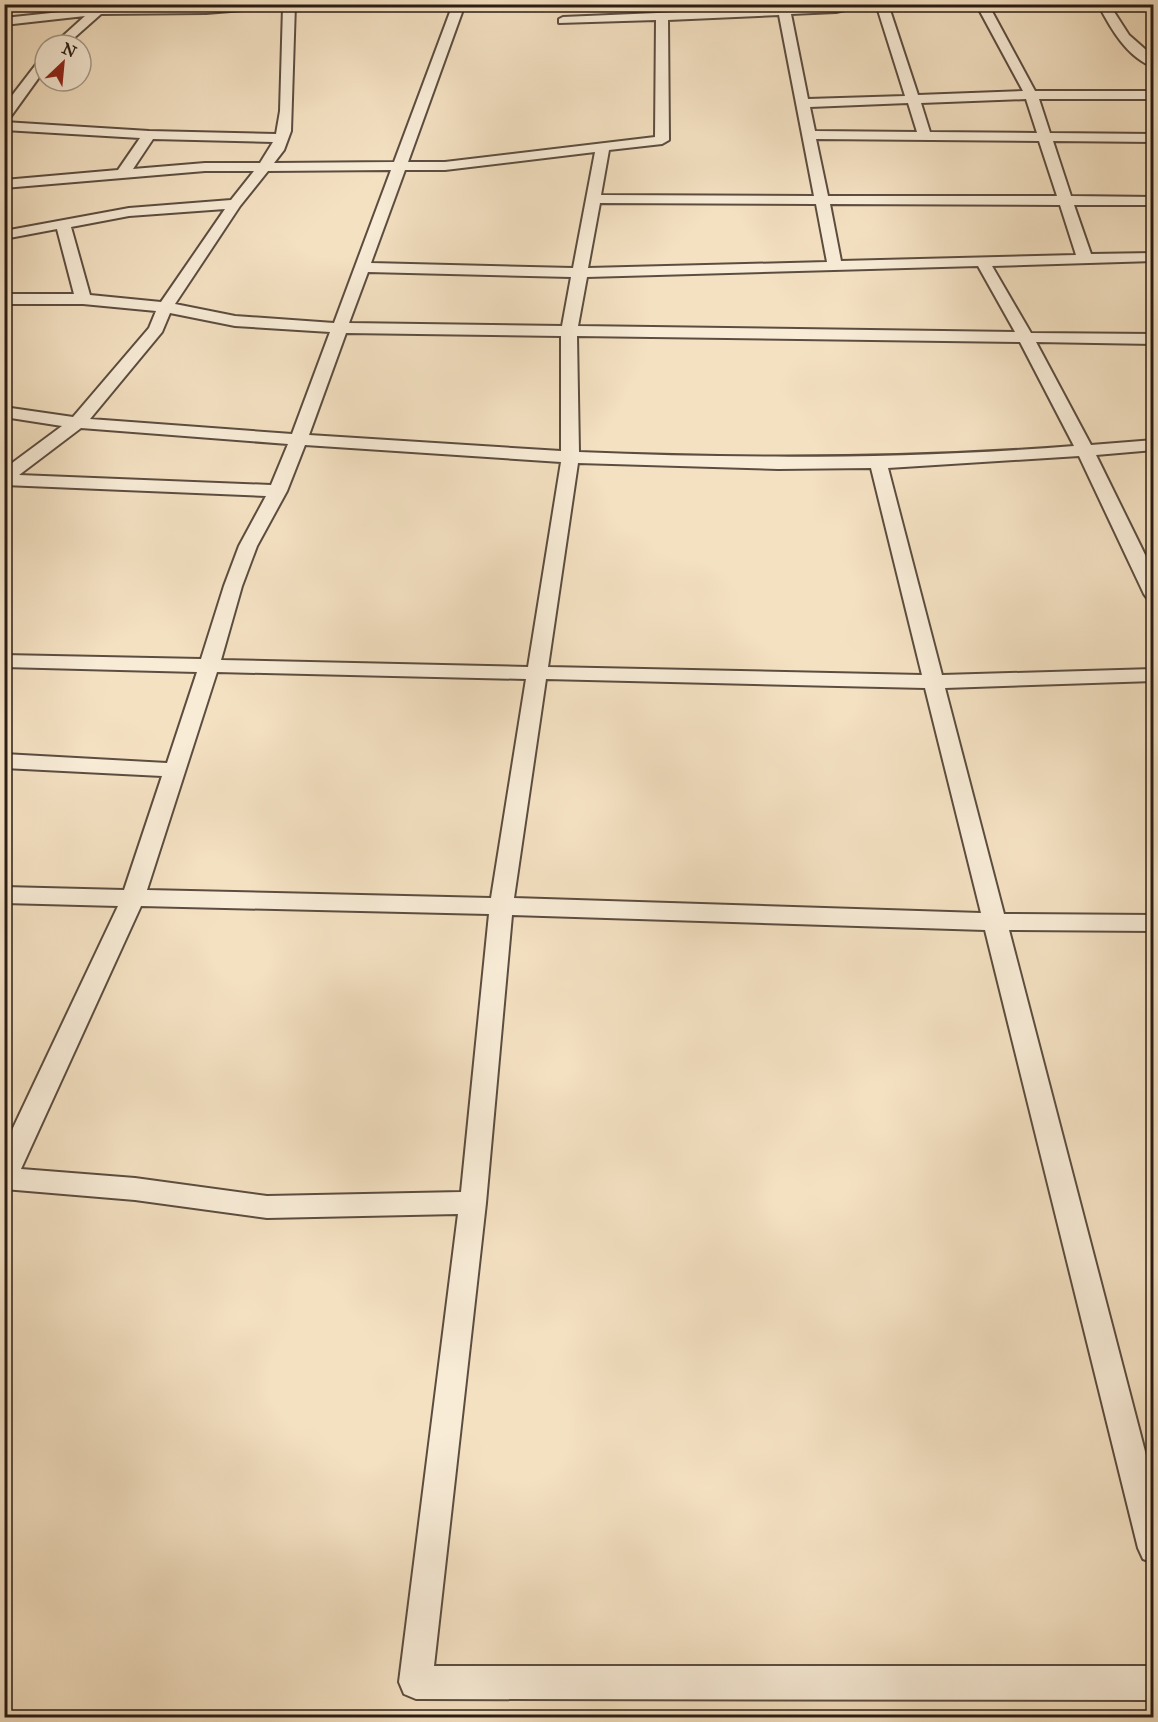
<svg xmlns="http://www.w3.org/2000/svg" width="1158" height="1722" viewBox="0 0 1158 1722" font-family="'IM FELL Great Primer',serif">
  <rect width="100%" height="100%" fill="#f4e1c2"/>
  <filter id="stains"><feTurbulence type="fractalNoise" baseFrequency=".00333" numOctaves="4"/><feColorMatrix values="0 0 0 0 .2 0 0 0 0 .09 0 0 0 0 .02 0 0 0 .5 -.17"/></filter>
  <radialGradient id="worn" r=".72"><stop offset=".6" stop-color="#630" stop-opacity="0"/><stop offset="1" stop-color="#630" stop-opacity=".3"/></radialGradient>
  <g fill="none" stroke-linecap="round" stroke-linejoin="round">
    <g stroke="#5c4d40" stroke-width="4">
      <path id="street" d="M231,4H295L291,131L284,150L274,163L394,162L453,4H465L408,162H445L655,137L656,20L559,23V19L563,17L873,4L836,12L791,14L808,99L905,96L876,4H888L918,95L1023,91L976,4H988L1035,91H1154V99H1039L1050,133L1154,134V142L1053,141L1071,196L1154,197V205H1074L1091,254L1154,253V261L992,266L1031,333L1154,334V344L1036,342L1091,445L1154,440V450L1096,455L1154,573V600L1147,598L1144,594L1079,456L888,468L942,675L1154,669V681L945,688L1004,914L1154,915V931L1009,930L1154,1486V1563L1143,1559L1138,1548L985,930L512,915L486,1203L434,1666H1154V1700L416,1699L404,1694L399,1682L458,1214L267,1218L135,1200L4,1189V1147L118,906L4,903V887L124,890L162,776L4,768V754L167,763L197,672L4,667V655L201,659L224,586L239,546L266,496L4,485V469L62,426L4,417V407L73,417L149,328L156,311L83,304H4V294H74L57,229L4,239V231L129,208L231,200L254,171H205L4,188V180L118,170L140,138L4,130V122L149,131L276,134L280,111L283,7L206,13L101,14L66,45H53L85,16L4,25V18L98,8ZM779,15L814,196L601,195L609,150L662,144L669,140L668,20ZM1026,99L1037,133L930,132L921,103ZM908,103L917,132L815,131L810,107ZM153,139L273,142L260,163H205L133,169ZM816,139L1039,141L1057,196H828ZM595,152L573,268L371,263L405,170H445ZM391,170L334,323L235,316L175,304L240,206L268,171ZM600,203L816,204L827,262L588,268ZM830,204L1060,205L1076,255L841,261ZM225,209L161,302L90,295L71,227L129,216ZM978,266L1015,332L578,326L587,277ZM368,272L571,277L562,326L349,323ZM170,313L235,326L330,332L292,434L90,419L162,332ZM346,333L561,336V451L309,435ZM577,336L1020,342L1074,446C907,459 746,459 579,452ZM81,428L288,444L271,485L19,475ZM305,445L561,462L528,667L221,660L242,586L257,546L287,491ZM578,463L778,469L871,468L922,675L548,667ZM217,672L526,679L491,898L147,890ZM546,679L925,688L981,913L514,898ZM141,906L489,914L461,1192L267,1196L135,1178L21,1169Z
        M1098,4H1109L1129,35L1154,57V67C1127,58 1110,27 1098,4Z
        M45,57V69L9,119L4,120V106L41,58Z"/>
    </g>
    <use href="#street" fill="#f8ecd7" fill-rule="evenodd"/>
  </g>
  <rect width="1158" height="1722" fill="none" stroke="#f4e1c2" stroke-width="24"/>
  <rect x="6" y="6" width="1146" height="1710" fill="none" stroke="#2a1c14" stroke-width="3"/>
  <rect x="12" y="12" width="1134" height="1698" fill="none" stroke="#2a1c14" stroke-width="1.5"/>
  <g transform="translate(63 63) rotate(26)"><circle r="28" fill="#f8ecd7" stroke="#a69989" stroke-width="1.5"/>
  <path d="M0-4.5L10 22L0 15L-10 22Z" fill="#8f2418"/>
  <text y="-9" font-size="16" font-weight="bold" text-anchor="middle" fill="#2a1c14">N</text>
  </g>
  <rect width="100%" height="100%" filter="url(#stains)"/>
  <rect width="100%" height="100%" fill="url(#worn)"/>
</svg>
